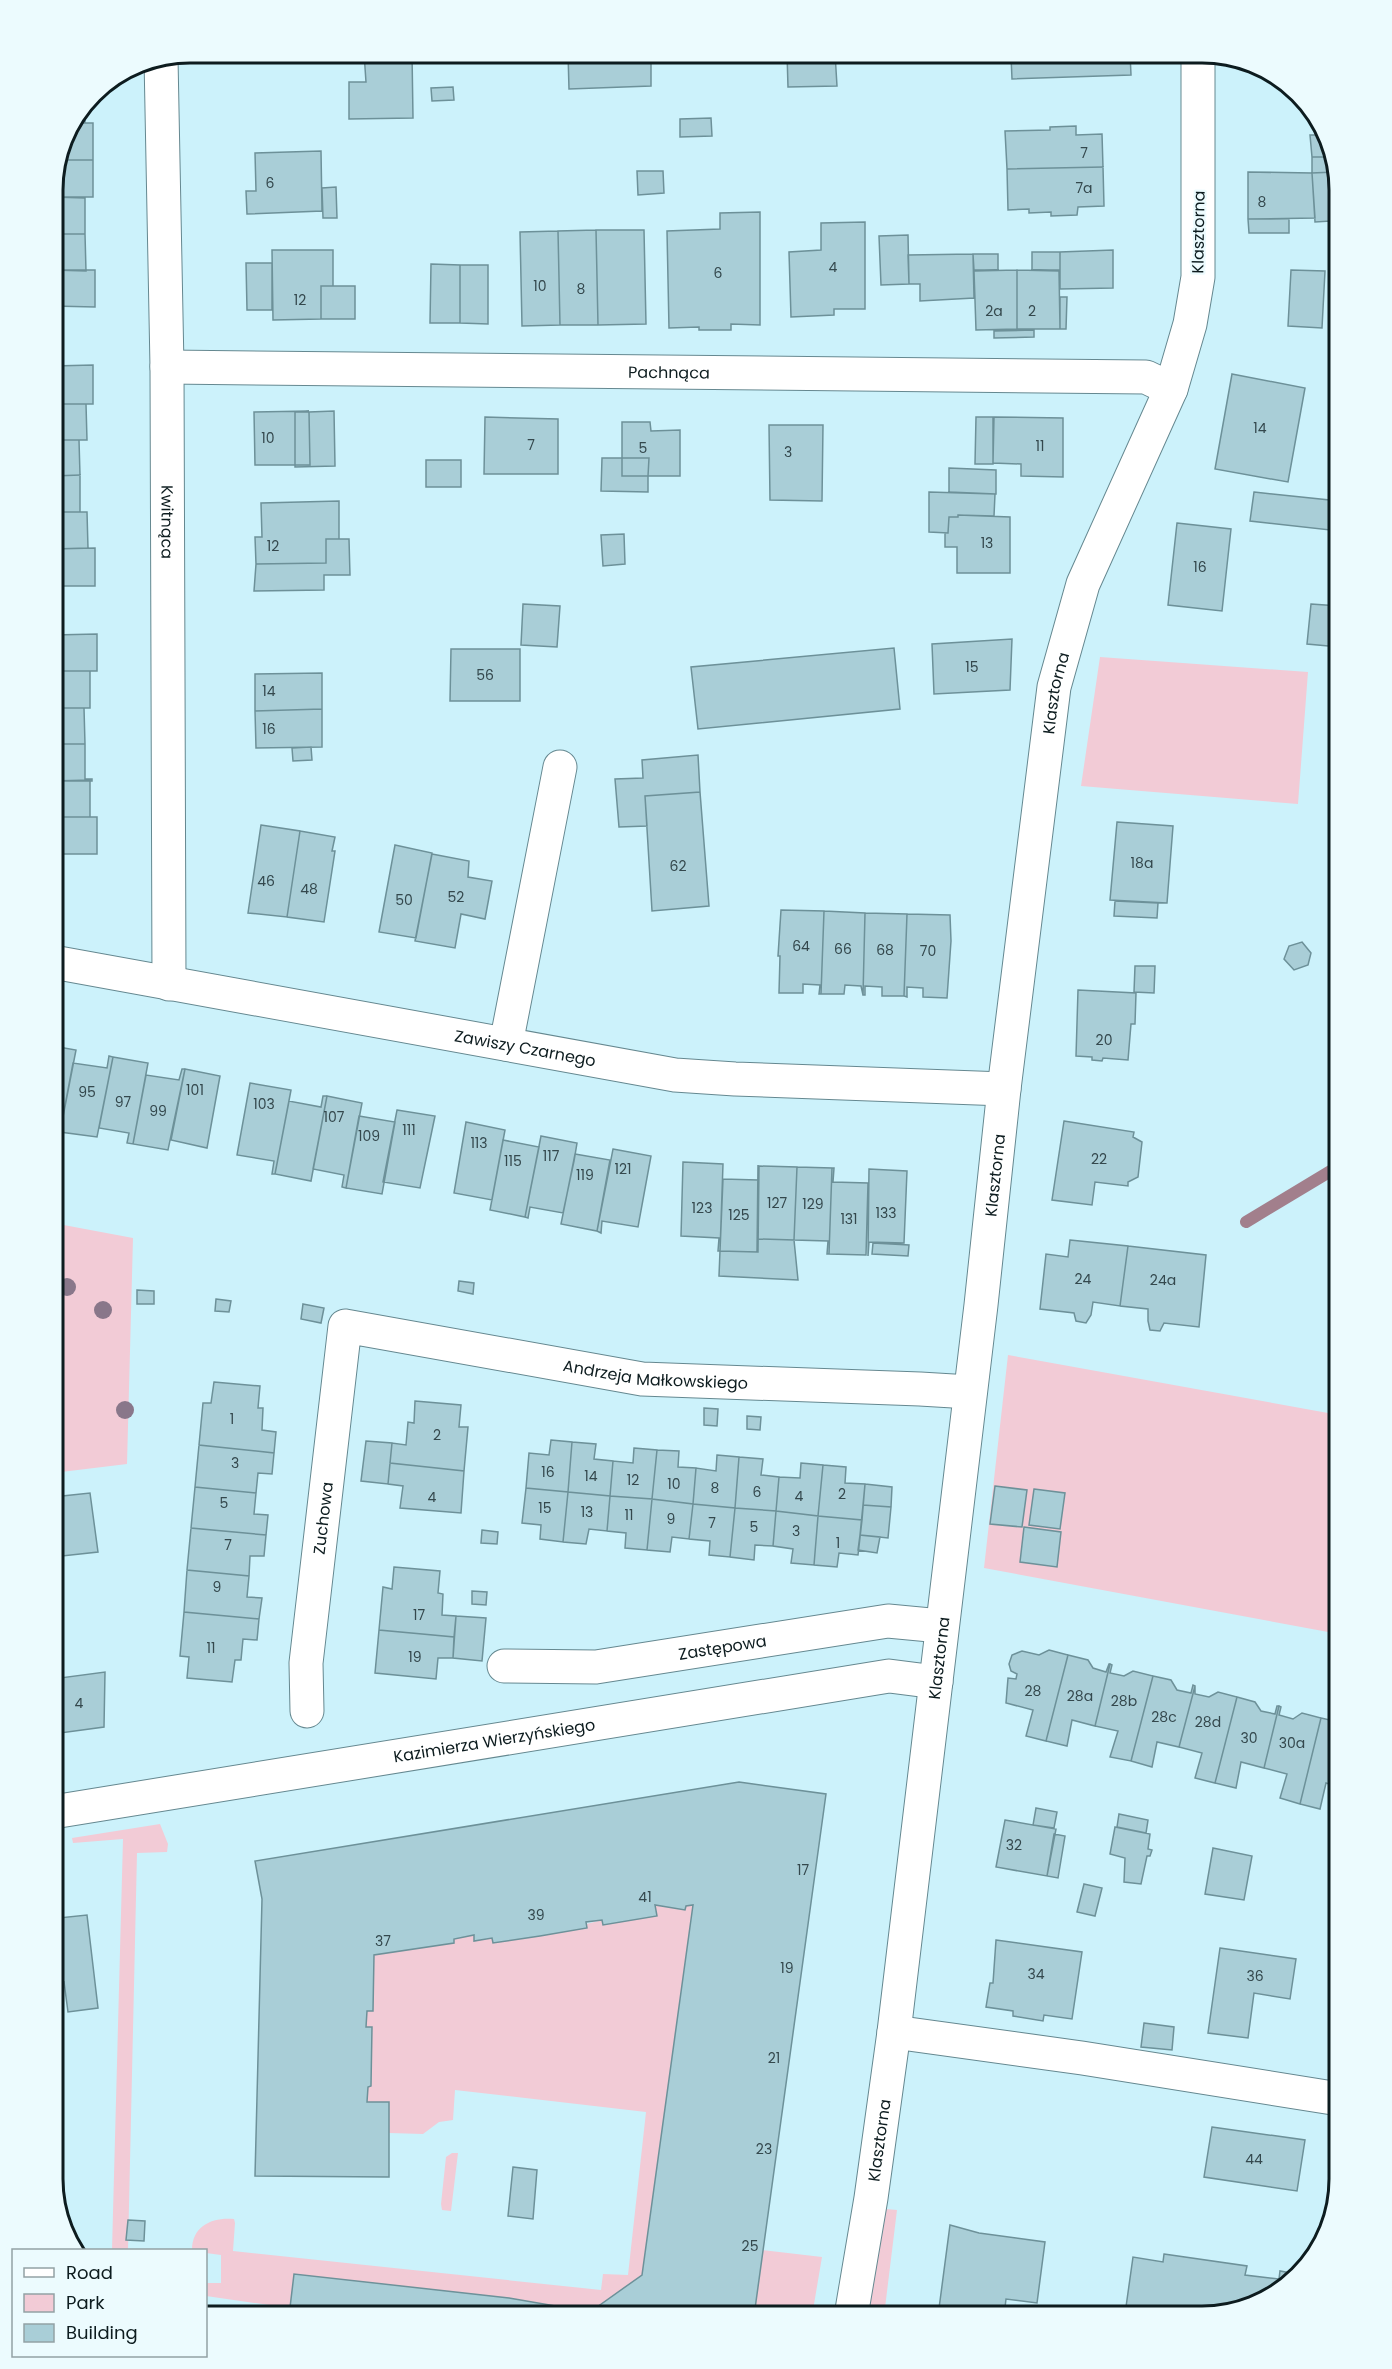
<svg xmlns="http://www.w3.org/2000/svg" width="1392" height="2369" viewBox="0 0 1392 2369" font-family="Poppins,sans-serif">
  <rect width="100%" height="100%" fill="#ccf2fb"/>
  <path fill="#f2cbd6" d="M1100,657L1308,672L1298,804L1081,786Z
    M53,1223L133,1238L127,1464L53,1473Z
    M1008,1355L1339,1415V1634L984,1568Z
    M160,1824L168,1844L167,1852L137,1853L128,2250H112L123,1839L73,1843L72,1838Z
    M655,1905L685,1910L686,1906L693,1905L642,2275L590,2312L290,2308L206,2296V2283H221V2255L206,2253V2250H192C192,2226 212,2217 234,2219L235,2223L233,2251L601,2290L603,2274L628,2275L646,2112L455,2090L453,2120L439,2122L423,2134L389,2133V2103L367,2102L368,2087L371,2086L372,2028L366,2027L367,2011H372L374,1955L454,1943V1939L474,1935V1941L492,1938L494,1943L540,1936L602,1920L603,1925L656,1916Z
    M452,2153H458L451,2211L442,2210L441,2204L446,2157Z
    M886,2209L897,2210L884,2316H864Z
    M762,2250L822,2257L812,2316H754Z"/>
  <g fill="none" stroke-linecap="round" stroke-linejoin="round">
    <path stroke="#a27f8c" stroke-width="12" d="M1246,1222L1339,1166"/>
  </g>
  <path fill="#a9ced7" stroke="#6d9199" stroke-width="1.5" d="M364,53H412L413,118L349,119V82H366Z
    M568,53H661L662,58H651V86L569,89Z
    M787,53H835L837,86L788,87Z
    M996,53H1130L1131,75L1012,79L1011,56H996Z
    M453,87L454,100L432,101L431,88Z
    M85,105V123H72Z
    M711,118L712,136L680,137V119Z
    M72,123H93V160H58L63,137Z
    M1076,126V135L1102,134L1103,167L1007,169L1005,131L1050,130V127Z
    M1310,135H1327L1332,157H1312Z
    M321,151L322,211L247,214L246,191H256L255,153Z
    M1312,157H1332L1335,172L1312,173Z
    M58,160H93V197H53V181Z
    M1103,167L1104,206L1078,207L1077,215L1051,216V212L1029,213V209L1008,210L1007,169Z
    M637,171H663L664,193L638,195Z
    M1248,172L1312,173L1315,218L1248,219Z
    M1335,172L1340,190L1339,219H1337V225H1332L1331,221L1315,222L1312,173Z
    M336,187L337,218H323L322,188Z
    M53,197L85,198V234H53Z
    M760,212V325L731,324V330H699V327L669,328L667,231L720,229V213Z
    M1248,219H1289V233H1249Z
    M865,222V309H834V315L791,317L789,252L821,250V223Z
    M596,230L598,325H560L558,231Z
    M596,230H644L646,324L598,325Z
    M558,231L560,325L522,326L520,232Z
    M53,234H85L86,271L53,270Z
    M908,235L909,284L881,285L879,236Z
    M272,250H333V286H321V319L273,320Z
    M1113,250V288L1060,289V252Z
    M1032,252H1060V270H1032Z
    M973,254H998V270H974Z
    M973,254L974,298L920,301V284H909L908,255Z
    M246,263H272V310H247Z
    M431,264L460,265V323H430Z
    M460,265H488V324L460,323Z
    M53,270H95V307L53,306Z
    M1017,270L1059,271L1060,329H1017Z
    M1017,270V329L976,330L974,271Z
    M1291,270L1325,271L1322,328L1288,326Z
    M321,286H355V319H321Z
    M1060,297H1067L1066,329H1060Z
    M1034,330V337L994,338V331Z
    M93,365V404H53V366Z
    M1232,374L1305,388L1288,482L1215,469Z
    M53,404H86L87,440H53Z
    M334,411L335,466L295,467V465H310L309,412Z
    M254,412L309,411L295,412V465H255Z
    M295,412H309L310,465H295Z
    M485,417L558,419V474H484Z
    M976,417H993V464H975Z
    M994,417L1063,418V477L1021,476V464L993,463Z
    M622,422H650L651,431L680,430V476H648L649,458H622Z
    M769,425H823L822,501L770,500Z
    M53,440H79L80,475L53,476Z
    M602,458H622V476H648V492L601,491Z
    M622,458H649L648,476H622Z
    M426,460H461V487H426Z
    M949,468L996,470V494L949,492Z
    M80,475V512H53V476Z
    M929,492L995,494L994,516L958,515V517H949L948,533L929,532Z
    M1254,492L1339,501V531L1250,521Z
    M339,501V539H326V563L256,564L255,537H262L261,503Z
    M53,512H87L88,548L53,549Z
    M958,515L1010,517V573H957V547H945V533H948L949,517H958Z
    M1177,523L1231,529L1222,611L1168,605Z
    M624,534L625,564L603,566L601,535Z
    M326,539H349L350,575H324V590L254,591L256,564L326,563Z
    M95,548V586H53V549Z
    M523,604L560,606L557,647L521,645Z
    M1311,604L1339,606V647L1307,644Z
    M97,634V671H53V635Z
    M1012,639L1010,690L934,694L932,644Z
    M894,648L900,709L698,729L691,667Z
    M451,649H520V701H450Z
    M53,671H90V708H53Z
    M322,673V709L255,711V674Z
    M53,708H84L85,744H53Z
    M322,709V747L256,748L255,711Z
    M53,744H85V779H92V781H53Z
    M311,747L312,760L293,761L292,748Z
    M698,755L700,792L645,796L647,826L619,827L615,779L643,778L642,760Z
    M90,780V817H53V781Z
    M700,792L709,906L652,911L645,796Z
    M53,817H97V854H53Z
    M1117,822L1173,826L1167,903L1110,900Z
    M261,825L300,831L287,917L248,913Z
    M300,831L335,837L332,851H335L324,922L287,917Z
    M395,845L432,853L416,938L379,932Z
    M432,854L469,861L468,877L492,881L485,919L461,914L455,948L415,941Z
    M1115,901L1158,903L1157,918L1114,916Z
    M781,910L824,911L821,994H819L820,985L803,984V993H779L780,956H778Z
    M824,911L865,913L863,995L861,986L845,985L844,994H821Z
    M865,913L907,914L904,996H882V987L865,986V995H863Z
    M907,914L950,915L951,941L947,998L923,997V988L907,987V997L904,996Z
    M1302,942L1311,953L1308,965L1294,970L1284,959L1289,946Z
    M1135,966H1155L1154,993L1134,992Z
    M1078,990L1136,993L1135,1024H1131L1128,1060L1103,1058L1102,1061L1092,1060V1057L1076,1056Z
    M53,1046L76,1050L60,1132L56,1131L58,1119L53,1118Z
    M109,1056L113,1057L97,1137L60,1132L73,1063L107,1068Z
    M113,1057L148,1063L133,1144L127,1143L129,1133L99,1128Z
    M182,1069H185L168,1150L133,1144L146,1075L179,1080Z
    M185,1069L220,1076L207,1148L171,1140Z
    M250,1083L291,1090L275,1174H272L274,1161L237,1155Z
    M323,1096H327L311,1181L275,1174L289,1101L321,1107Z
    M327,1096L362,1103L346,1188L342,1187L344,1175L313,1169Z
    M397,1110L435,1116L420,1188L383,1182Z
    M359,1116L395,1122L382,1194L346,1188Z
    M1064,1121L1134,1132L1133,1137L1142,1142L1138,1177L1128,1182V1186L1095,1182L1092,1205L1052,1200Z
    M466,1122L505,1130L492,1200L454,1193Z
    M541,1136L577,1143L574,1161L563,1213L530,1207L528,1218L525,1217Z
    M503,1140L539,1147L525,1217L490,1210Z
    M613,1149L651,1156L638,1227L602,1221L601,1233L597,1231Z
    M575,1154L610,1160L597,1231L561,1224Z
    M683,1162L723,1164L720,1251H718L719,1238L681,1236Z
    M758,1165L757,1252L720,1251L723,1179L758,1180Z
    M759,1166L797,1167L794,1240L758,1239V1252Z
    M797,1167L832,1168L829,1254H827L828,1241L794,1240Z
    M832,1168H834L833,1182L868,1183L866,1255L829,1254Z
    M869,1169L907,1171L904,1243L869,1242L868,1256Z
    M758,1239L794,1240L798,1280L719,1276L720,1251L758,1252Z
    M1070,1240L1128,1246L1120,1306L1093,1302L1091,1315L1086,1323L1076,1321L1074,1313L1040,1309L1046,1254L1068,1257Z
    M873,1243L909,1245L908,1256L872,1254Z
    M1128,1246L1206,1255L1199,1327L1164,1323L1160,1331L1150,1330L1148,1321V1309L1120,1306Z
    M459,1281L474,1283L473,1294L458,1291Z
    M137,1290L154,1291V1304H137Z
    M216,1299L231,1301L229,1312L215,1311Z
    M303,1304L324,1308L321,1323L301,1319Z
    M214,1382L260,1386L258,1408H263L262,1430L276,1432L274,1453L199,1445L203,1403H211Z
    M415,1401L461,1405L459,1427H468L464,1471L390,1463L392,1443L406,1445L408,1422L414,1423Z
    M704,1408L718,1409L717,1426L704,1425Z
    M747,1416L761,1417L760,1430L747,1429Z
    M551,1440L572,1442L568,1492L526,1488L529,1453L549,1455Z
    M366,1441L392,1443L388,1484L361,1481Z
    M572,1442L596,1444L594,1459L613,1461L610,1496L568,1492Z
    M199,1445L274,1453L272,1474L258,1473L256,1493L195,1487Z
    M634,1448L657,1450L652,1499L610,1496L613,1461L633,1463Z
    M657,1450L679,1451L678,1467L696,1468L693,1504L652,1499Z
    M717,1455L739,1457L735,1508L693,1504L696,1468L716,1471Z
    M739,1457L763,1459L761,1475L779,1477L776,1511L735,1508Z
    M390,1463L464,1471L461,1513L400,1508L403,1486L388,1484Z
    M801,1463L823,1465L818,1516L776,1511L779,1477L800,1478Z
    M823,1465L846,1467L845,1483L865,1484L862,1520L818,1516Z
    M865,1484L892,1487L891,1507L863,1505Z
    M995,1486L1027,1490L1022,1527L990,1524Z
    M195,1487L256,1493L254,1514L268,1515L266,1535L191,1528Z
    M526,1488L568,1492L563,1542L540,1539L541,1525L522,1523Z
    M1034,1489L1065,1493L1060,1529L1029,1525Z
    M568,1492L610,1496L607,1531L589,1529L586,1544L563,1542Z
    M90,1493L98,1552L53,1557V1497Z
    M610,1496L652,1499L647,1550L625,1548L626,1533L607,1531Z
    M652,1499L693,1504L689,1539L672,1537L670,1552L647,1550Z
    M693,1504L735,1508L730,1557L709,1555L710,1541L689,1539Z
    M863,1505L891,1507L888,1538L860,1535Z
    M735,1508L776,1511L773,1546L755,1545L754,1560L730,1557Z
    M776,1511L818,1516L814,1565L791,1563L793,1549L773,1546Z
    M818,1516L862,1520L858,1555L839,1553L837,1567L814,1565Z
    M1024,1527L1061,1532L1057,1567L1020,1562Z
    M191,1528L266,1535L264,1556H250L249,1576L187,1570Z
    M482,1530L498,1532L497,1544L481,1543Z
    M860,1535L880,1537L877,1553L858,1550Z
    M394,1567L440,1571L438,1593L443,1594L442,1615L456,1616L454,1637L379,1630L383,1587L392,1589Z
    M187,1570L249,1576L247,1597L262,1598L259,1619L184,1612Z
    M472,1591L487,1592L486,1605L472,1604Z
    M184,1612L259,1619L257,1640L243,1639L241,1660H235L232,1682L187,1678L189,1657L180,1656Z
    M456,1616L486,1618L482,1661L453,1658Z
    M379,1630L454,1637L453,1658H438L436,1679L375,1673Z
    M1049,1650L1068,1655L1046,1741L1026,1736L1033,1710L1006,1703L1008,1678L1016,1679L1017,1674L1011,1671L1009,1664L1012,1655L1022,1651L1039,1655Z
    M1068,1655L1088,1660L1093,1668L1106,1672L1109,1664H1110L1095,1726L1072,1720L1067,1746L1046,1741Z
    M1110,1664L1112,1665L1110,1673L1124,1676L1133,1671L1153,1676L1131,1761L1110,1757L1118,1731L1095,1726Z
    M105,1672L104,1727L53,1734V1675V1679Z
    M1153,1676L1171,1680L1177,1690L1191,1693L1193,1685L1195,1686L1179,1747L1157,1742L1152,1767L1131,1761Z
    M1195,1686V1694L1209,1697L1218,1692L1237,1697L1215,1783L1195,1778L1202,1753L1179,1747Z
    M1237,1697L1255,1702L1261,1711L1275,1714L1277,1706H1279L1264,1768L1241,1762L1236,1788L1215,1783Z
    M1279,1706L1281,1707L1279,1715L1293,1719L1302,1713L1321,1718L1300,1804L1280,1798L1287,1774L1264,1768Z
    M1321,1718L1339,1722V1787L1326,1783L1320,1809L1300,1804Z
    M739,1782L826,1794L754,2316H289L294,2274L509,2298L590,2312L642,2275L693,1905L686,1906L685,1910L655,1905L657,1916L603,1925L602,1920L586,1922L587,1928L540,1936L493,1943L492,1938L474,1941V1935L454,1939V1943L374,1955L373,2011H367L366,2027H372L371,2086L368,2087L367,2102H389V2177L255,2176L262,1899L255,1861Z
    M1036,1808L1057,1812L1054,1828L1033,1825Z
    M1119,1814L1148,1820L1146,1833L1117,1827Z
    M1005,1820L1056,1829L1047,1876L996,1867Z
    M1115,1827L1150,1834L1148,1849L1152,1850L1150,1856H1147L1141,1884L1124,1882L1125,1858L1110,1854Z
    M1054,1834L1065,1836L1058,1878L1047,1876Z
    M1213,1848L1252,1856L1244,1900L1205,1894Z
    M53,1884H55L59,1918L87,1915L98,2008L68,2012L64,1982L53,1984Z
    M1084,1884L1102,1888L1095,1916L1077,1912Z
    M996,1940L1082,1952L1072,2019L1044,2015L1043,2021L1013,2016V2011L986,2007L990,1983H993Z
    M1220,1948L1296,1959L1290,1999L1254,1993L1248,2038L1208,2033Z
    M1144,2023L1174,2027L1172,2050L1141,2047Z
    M1212,2127L1305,2140L1297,2191L1204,2177Z
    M513,2167L537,2170L533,2219L508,2216Z
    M128,2220L145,2221L144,2241L126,2240Z
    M950,2225L979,2233L1045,2242L1037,2303L1006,2299L1004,2316H938Z
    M1164,2254L1247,2266L1245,2275L1279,2279L1280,2271L1296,2274L1263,2303L1202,2316H1144L1125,2314L1133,2257L1163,2262Z"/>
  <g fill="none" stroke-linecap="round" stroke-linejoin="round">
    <g stroke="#658890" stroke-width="35">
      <g id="minor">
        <path id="s1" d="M161,58L167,367L169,984"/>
        <path id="s2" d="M167,367L1146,377L1171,389"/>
        <path id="s3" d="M53,962L675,1075L735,1079L1004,1089"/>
        <path d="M506,1044L560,767"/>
        <path id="s4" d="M504,1666L596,1667L888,1621L941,1626"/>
        <path id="s5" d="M307,1711L306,1663L345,1326L642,1379L920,1389L970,1392"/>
        <path id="s6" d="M53,1812L889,1676L936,1682"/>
        <path d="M894,2032L1082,2058L1339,2099"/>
        <path id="s7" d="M851,2316L871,2198L894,2032L981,1305L1004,1089L1054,687L1083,584L1171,389L1190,324L1198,277V53"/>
      </g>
    </g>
    <use href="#minor" stroke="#fff" stroke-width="33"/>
  </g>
  <g fill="#89778a">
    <circle cx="67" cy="1287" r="9"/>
    <circle cx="103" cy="1310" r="9"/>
    <circle cx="125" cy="1410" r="9"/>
  </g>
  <g text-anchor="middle" stroke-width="4.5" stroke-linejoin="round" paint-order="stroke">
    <g font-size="14" fill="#34484d">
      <text x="1084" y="158">7</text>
      <text x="270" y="188">6</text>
      <text x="1084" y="193">7a</text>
      <text x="1262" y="207">8</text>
      <text x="833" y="272">4</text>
      <text x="718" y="278">6</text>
      <text x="540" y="291">10</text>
      <text x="581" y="294">8</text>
      <text x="300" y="305">12</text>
      <text x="994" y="316">2a</text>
      <text x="1032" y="316">2</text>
      <text x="1260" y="433">14</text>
      <text x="268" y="443">10</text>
      <text x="531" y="450">7</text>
      <text x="1040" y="451">11</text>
      <text x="643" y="453">5</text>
      <text x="788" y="457">3</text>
      <text x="987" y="548">13</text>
      <text x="273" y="551">12</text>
      <text x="1200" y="572">16</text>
      <text x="972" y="672">15</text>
      <text x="485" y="680">56</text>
      <text x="269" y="696">14</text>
      <text x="269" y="734">16</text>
      <text x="1142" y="868">18a</text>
      <text x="678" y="871">62</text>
      <text x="266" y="886">46</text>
      <text x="309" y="894">48</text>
      <text x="456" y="902">52</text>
      <text x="404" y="905">50</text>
      <text x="801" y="951">64</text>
      <text x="843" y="954">66</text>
      <text x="885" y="955">68</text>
      <text x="928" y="956">70</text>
      <text x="1104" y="1045">20</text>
      <text x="195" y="1095">101</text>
      <text x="87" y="1097">95</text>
      <text x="123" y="1107">97</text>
      <text x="264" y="1109">103</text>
      <text x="158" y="1116">99</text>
      <text x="334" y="1122">107</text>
      <text x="409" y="1135">111</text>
      <text x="369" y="1141">109</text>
      <text x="479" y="1148">113</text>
      <text x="551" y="1161">117</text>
      <text x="1099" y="1164">22</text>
      <text x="513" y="1166">115</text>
      <text x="623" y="1174">121</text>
      <text x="585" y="1180">119</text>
      <text x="777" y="1208">127</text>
      <text x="813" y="1209">129</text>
      <text x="702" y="1213">123</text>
      <text x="886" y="1218">133</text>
      <text x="739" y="1220">125</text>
      <text x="849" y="1224">131</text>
      <text x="1083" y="1284">24</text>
      <text x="1163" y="1285">24a</text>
      <text x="232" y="1424">1</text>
      <text x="437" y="1440">2</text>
      <text x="235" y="1468">3</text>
      <text x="548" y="1477">16</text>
      <text x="591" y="1481">14</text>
      <text x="633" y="1485">12</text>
      <text x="674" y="1489">10</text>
      <text x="715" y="1493">8</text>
      <text x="757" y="1497">6</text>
      <text x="842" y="1499">2</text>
      <text x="799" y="1501">4</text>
      <text x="432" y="1502">4</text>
      <text x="224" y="1508">5</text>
      <text x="545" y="1513">15</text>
      <text x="587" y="1517">13</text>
      <text x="629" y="1520">11</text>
      <text x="671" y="1524">9</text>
      <text x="712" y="1528">7</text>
      <text x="754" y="1532">5</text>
      <text x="796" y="1536">3</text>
      <text x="838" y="1548">1</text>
      <text x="228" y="1550">7</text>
      <text x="217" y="1592">9</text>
      <text x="419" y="1620">17</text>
      <text x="211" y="1653">11</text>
      <text x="415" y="1662">19</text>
      <text x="1033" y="1696">28</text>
      <text x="1080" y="1701">28a</text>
      <text x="1124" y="1706">28b</text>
      <text x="79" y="1708">4</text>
      <text x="1164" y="1722">28c</text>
      <text x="1208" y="1727">28d</text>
      <text x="1249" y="1743">30</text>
      <text x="1292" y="1748">30a</text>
      <text x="1014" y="1850">32</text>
      <text x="803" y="1875">17</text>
      <text x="645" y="1902">41</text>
      <text x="536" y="1920">39</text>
      <text x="383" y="1946">37</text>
      <text x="787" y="1973">19</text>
      <text x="1036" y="1979">34</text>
      <text x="1255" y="1981">36</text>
      <text x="774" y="2063">21</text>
      <text x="764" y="2154">23</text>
      <text x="1254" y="2164">44</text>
      <text x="750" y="2251">25</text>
    </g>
    <g font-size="16" fill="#0d1c1f" stroke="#ecfbfe">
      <text transform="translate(1198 232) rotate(-89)" y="6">Klasztorna</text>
      <text dy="6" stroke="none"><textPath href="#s2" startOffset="502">Pachnąca</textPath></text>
      <text dy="6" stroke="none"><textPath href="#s1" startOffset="464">Kwitnąca</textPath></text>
      <text dy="6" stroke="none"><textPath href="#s7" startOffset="1636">Klasztorna</textPath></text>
      <text dy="6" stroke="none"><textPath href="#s3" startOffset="480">Zawiszy Czarnego</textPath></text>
      <text dy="6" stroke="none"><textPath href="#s7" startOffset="1150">Klasztorna</textPath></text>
      <text dy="6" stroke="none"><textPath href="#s5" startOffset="702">Andrzeja Małkowskiego</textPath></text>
      <text dy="6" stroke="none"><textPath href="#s5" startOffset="194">Zuchowa</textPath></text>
      <text dy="6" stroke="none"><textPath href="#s4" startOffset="220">Zastępowa</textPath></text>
      <text dy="6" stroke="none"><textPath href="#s7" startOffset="664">Klasztorna</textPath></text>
      <text dy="6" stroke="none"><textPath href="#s6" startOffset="447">Kazimierza Wierzyńskiego</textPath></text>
      <text dy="6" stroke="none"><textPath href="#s7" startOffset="178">Klasztorna</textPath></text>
    </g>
  </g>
  <path d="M0 0H1392V2369H0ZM190 63H1202A127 127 0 0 1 1329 190V2179A127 127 0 0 1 1202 2306H190A127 127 0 0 1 63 2179V190A127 127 0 0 1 190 63Z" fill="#ecfbfe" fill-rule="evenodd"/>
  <path fill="none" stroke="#0d1c1f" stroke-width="3" d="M190 63H1202A127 127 0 0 1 1329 190V2179A127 127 0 0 1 1202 2306H190A127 127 0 0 1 63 2179V190A127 127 0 0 1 190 63Z"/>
  <rect x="12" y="2249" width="195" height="108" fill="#ecfbfe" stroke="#93a2a5" stroke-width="1.5"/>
  <rect x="24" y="2268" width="30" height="9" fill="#ffffff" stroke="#93a2a5" stroke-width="1.5"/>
  <text x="66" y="2279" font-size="18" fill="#0d1c1f">Road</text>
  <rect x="24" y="2294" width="30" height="18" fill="#f2cbd6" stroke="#93a2a5" stroke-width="1.5"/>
  <text x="66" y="2309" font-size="18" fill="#0d1c1f">Park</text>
  <rect x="24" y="2324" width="30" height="18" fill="#a9ced7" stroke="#93a2a5" stroke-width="1.5"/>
  <text x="66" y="2339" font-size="18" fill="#0d1c1f">Building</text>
</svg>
